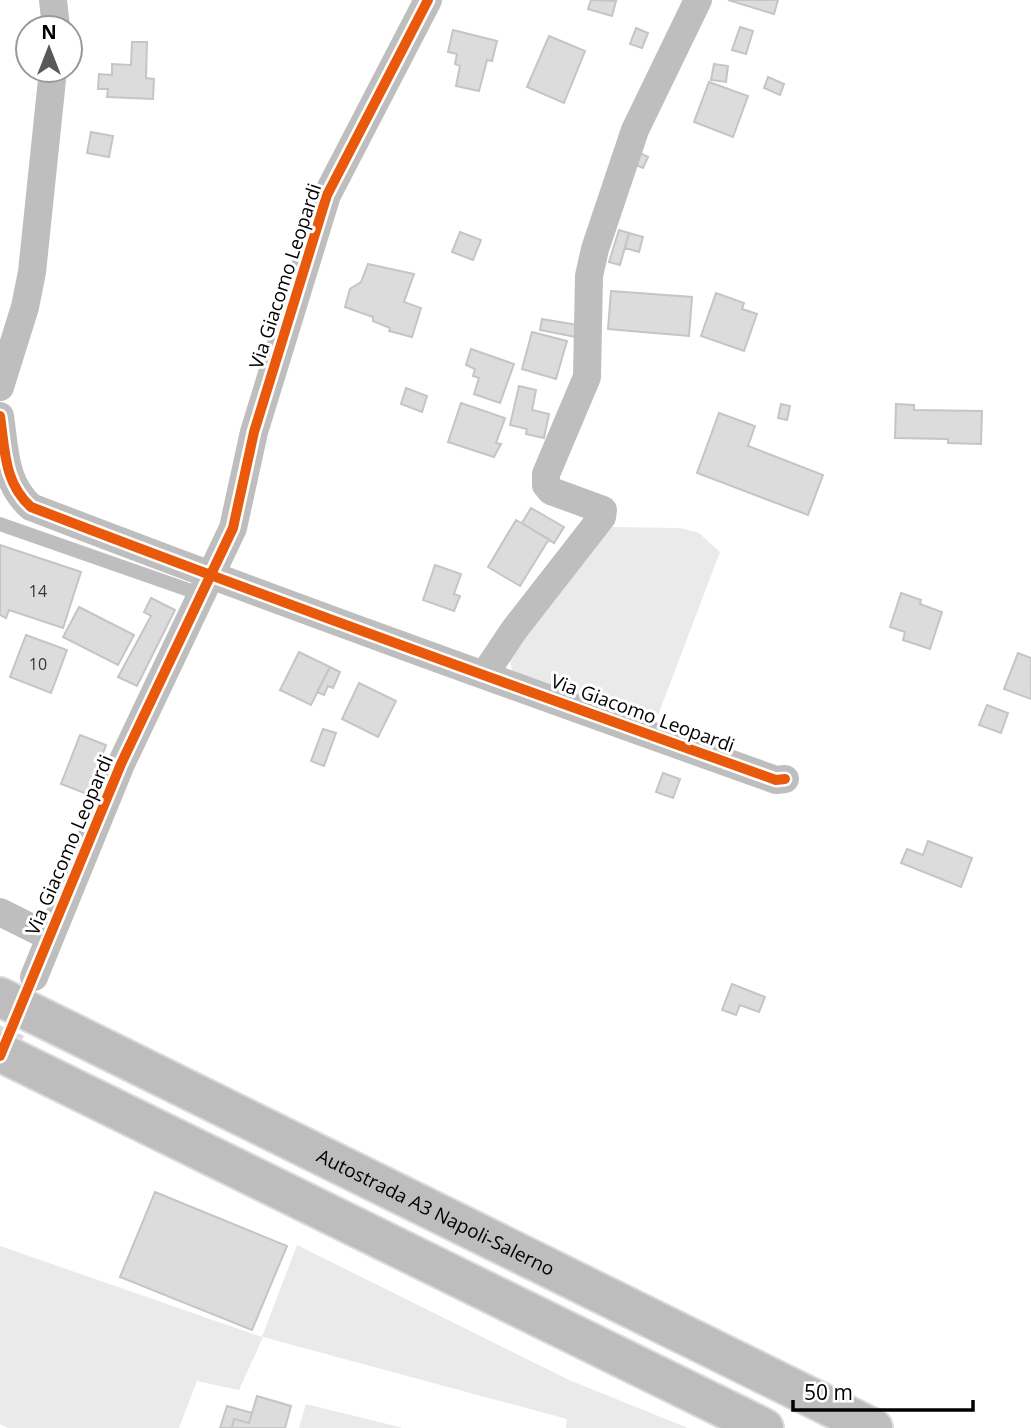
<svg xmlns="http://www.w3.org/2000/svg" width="1031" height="1428" viewBox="0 0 1031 1428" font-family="'Open Sans',sans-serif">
  <rect width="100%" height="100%" fill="#fff"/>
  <path fill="#eaeaea" d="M606,527L680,528L699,533L720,552L658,715L643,719L512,671L509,655Z
    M297,1245L569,1380L688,1428H566L567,1419L263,1337L239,1390L197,1381L179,1428H8L0,1424V1246L262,1337Z
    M306,1404L403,1428H299Z"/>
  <path fill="#dcdcdc" stroke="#c5c5c5" stroke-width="2" d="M591,0L616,1L612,16L588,9Z
    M728,0H778L774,14Z
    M740,27L753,31L746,54L732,50Z
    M636,28L648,33L642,48L630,44Z
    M453,30L497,41L492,61L487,60L479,91L456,86L460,66L455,64L457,54L448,52Z
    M549,36L585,51L564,103L527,87Z
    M132,42H147L146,78L154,79L153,99L107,97L108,89H98L99,74L112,75V64L131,65Z
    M714,64L728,66L726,82L711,80Z
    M768,77L784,84L780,95L764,88Z
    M709,82L748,96L733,137L694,122Z
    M91,132L113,136L109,157L87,153Z
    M636,151L648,157L643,168L631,163Z
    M619,230L629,233L620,265L609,262Z
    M460,232L481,240L473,260L452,252Z
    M629,233L643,237L639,252L625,248Z
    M368,264L414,274L404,302L421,308L412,337L389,331L390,328L373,321V317L345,307L350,289L361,282Z
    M611,291L692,297L689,336L608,329Z
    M716,293L744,303L742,309L757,314L744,351L701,336Z
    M542,319L578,325L576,337L540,330Z
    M532,332L567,341L556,379L522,369Z
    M471,349L514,364L500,403L474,394L479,378L473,376L475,369L466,365Z
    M519,386L536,390L532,410L549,414L544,438L526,434L527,429L510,425Z
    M406,388L427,396L422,412L401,404Z
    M461,403L505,418L496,443L501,444L494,457L448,442Z
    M781,404L790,406L787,420L778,418Z
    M896,404L914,405V410L982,411L981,444L948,443V439L895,438Z
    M719,413L755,426L748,446L823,475L808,515L697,473Z
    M531,508L564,527L554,543L522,523Z
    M516,520L549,539L520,586L488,567Z
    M0,545L81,572L63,628L9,610L6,618L0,615Z
    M435,565L461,574L454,594L460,596L454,611L423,600Z
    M901,593L921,600L920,604L942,612L930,649L903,640L905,632L890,627Z
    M151,598L175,610L137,686L118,677L151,616L144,612Z
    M79,607L134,635L118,665L63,637Z
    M26,635L67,650L51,693L10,677Z
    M299,652L330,667L311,705L280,690Z
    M1018,653L1031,658V699L1004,689Z
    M330,667L340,672L333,688L328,686L324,695L317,692Z
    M359,683L396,701L378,737L342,719Z
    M987,705L1008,713L1001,733L979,725Z
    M323,729L336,733L324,766L311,761Z
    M80,735L106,745L87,794L61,784Z
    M663,773L680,779L673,798L656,792Z
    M928,841L972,858L961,887L901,863L907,849L923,855Z
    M732,984L765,997L759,1012L740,1005L736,1015L722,1010Z
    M155,1192L287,1246L252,1330L120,1277Z
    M257,1396L291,1406L285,1428H232L234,1419L249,1423Z
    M227,1406L252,1413L249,1423L234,1419L232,1428H220Z"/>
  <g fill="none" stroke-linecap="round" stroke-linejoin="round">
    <path stroke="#d9d9d9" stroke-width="28" stroke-dasharray="28 14" stroke-linecap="butt" d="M0,1056L28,991"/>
    <g stroke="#dbdbdb" stroke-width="42">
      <g id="highway">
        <path id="s1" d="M0,997L873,1428"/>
        <path d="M0,1052L764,1428"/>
      </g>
    </g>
    <path stroke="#bebebe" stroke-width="14" d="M0,524L203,595"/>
    <path stroke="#bebebe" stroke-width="28" d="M53,0L56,28
      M0,387L25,307L32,272L53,70
      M0,416C5,450 4,483 31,507C278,602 527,691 776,780L785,779
      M484,675L514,630L602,517L603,510L551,491L546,485V474L587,377L589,276L595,249L635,130L698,0
      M0,912L50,937
      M34,977L121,764L233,528L254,432L327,195L428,0"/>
    <use href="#highway" stroke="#bdbdbd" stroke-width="38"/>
    <g stroke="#fff" stroke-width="15">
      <path id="cycleway" d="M0,416C5,450 4,483 31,507C278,602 527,691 776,780L785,779
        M0,1056L121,764L233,528L254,432L327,195L428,0"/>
    </g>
    <use href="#cycleway" stroke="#e8590c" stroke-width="10"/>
  </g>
  <g text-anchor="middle" stroke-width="6" stroke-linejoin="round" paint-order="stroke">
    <g font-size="16" fill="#373737">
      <text x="38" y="597">14</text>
      <text x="38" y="670">10</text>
    </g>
    <g font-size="19" fill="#000" stroke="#fff">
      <text transform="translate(285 276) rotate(-72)" y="7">Via Giacomo Leopardi</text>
      <text transform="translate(643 713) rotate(20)" y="7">Via Giacomo Leopardi</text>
      <text transform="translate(69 845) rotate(-67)" y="7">Via Giacomo Leopardi</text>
      <text dy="7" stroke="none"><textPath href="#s1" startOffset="486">Autostrada A3 Napoli-Salerno</textPath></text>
    </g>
  </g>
  <g transform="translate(49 49)"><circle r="33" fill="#ffffff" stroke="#999999" stroke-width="2"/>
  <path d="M0-5L12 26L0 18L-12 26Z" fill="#595959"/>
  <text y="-10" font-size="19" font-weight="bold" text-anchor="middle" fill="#000000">N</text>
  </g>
  <path d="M793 1400v10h180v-10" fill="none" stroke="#000000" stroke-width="3.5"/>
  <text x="804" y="1400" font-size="21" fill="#000000" stroke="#ffffff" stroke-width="5" paint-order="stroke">50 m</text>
</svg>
